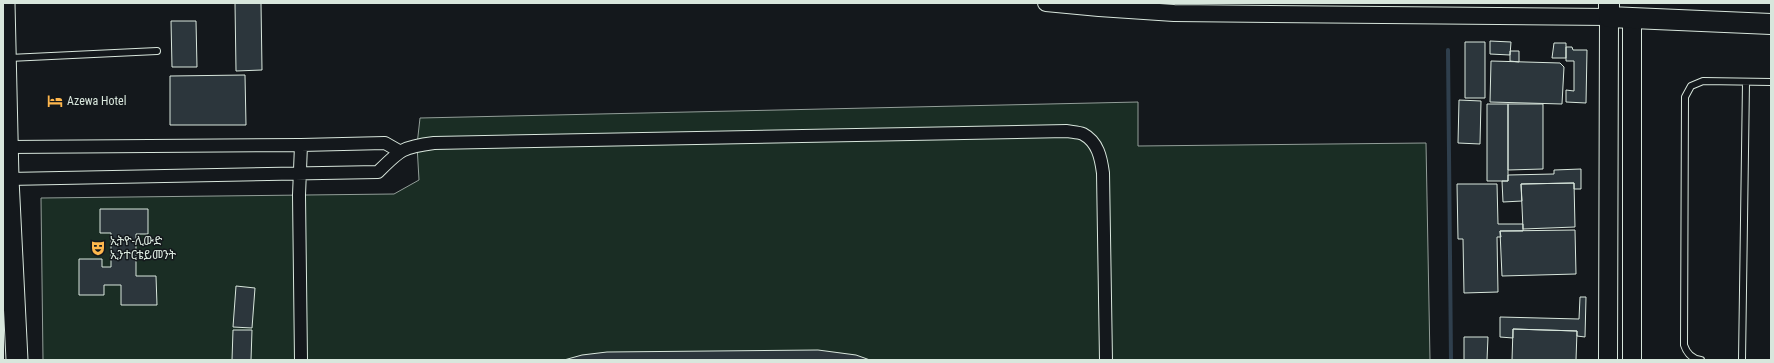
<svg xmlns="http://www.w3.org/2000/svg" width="1774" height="363" viewBox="0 0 1774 363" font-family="'Roboto Condensed','Noto Sans Ethiopic',sans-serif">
  <rect width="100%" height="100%" fill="#14181c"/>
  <path fill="#1a2d24" stroke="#939e99" d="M1138,102V146L1426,143L1430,360H43L41,198L394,194L419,180L417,145L420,118Z"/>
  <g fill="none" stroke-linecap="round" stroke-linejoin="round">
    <path stroke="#2f3f4d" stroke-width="4" d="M1448,50L1451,360"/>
  </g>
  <path fill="#2c363c" stroke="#d8e6dc" d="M235,3H261L262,70L236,71Z
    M171,21H196L197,67H172Z
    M1490,41L1511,42L1510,55L1490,54Z
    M1465,42H1485V98H1465Z
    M1554,43H1566V58H1552Z
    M1566,47H1572L1573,50H1587L1586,103L1566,102V90L1574,91V61H1566Z
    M1510,51H1519V62L1510,61Z
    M1491,61L1560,63L1564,67L1562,104L1490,102Z
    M245,75L246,125H170V76Z
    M1459,100L1481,101L1480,144L1458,143Z
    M1487,104H1508V181H1487Z
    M1508,104H1543V169L1508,170Z
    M1581,169V189H1574V183L1521,184L1522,201L1503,202L1502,181H1508V175L1554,174V170Z
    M1574,183L1575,227L1523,229L1521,184Z
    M1457,184H1497L1498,224H1523V231H1500L1501,237H1497L1498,292L1464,293L1463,239H1458Z
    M100,209H148V234H136V276H156L157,305H121V285H104V295H79V259H102V267H111V233H100Z
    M1575,230L1576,274L1502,276L1500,231Z
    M236,286L255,288L252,328L233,327Z
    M1580,297H1586L1585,337L1577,336V331L1513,329V338L1500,337V317L1579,319Z
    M1513,329L1577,331L1576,360H1512Z
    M233,330H252L251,360H232Z
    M1464,337H1488L1487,360H1464Z
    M818,350L856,355L870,360H564L582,355L607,352Z"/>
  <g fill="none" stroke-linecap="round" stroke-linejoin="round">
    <g stroke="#d8e6dc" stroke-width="8">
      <path id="service" d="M9,58L157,51
        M1701,360C1692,359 1687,354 1684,345L1685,97L1691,86L1703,81L1771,82
        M1742,360L1746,82"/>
    </g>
    <g stroke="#d8e6dc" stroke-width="14">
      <path id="minor" d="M301,145L299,195L301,360
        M8,147L301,145L385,143L399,151
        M8,179L378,172C400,150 402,147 434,143L1067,131C1071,132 1078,132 1083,134C1098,142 1101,158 1103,173L1106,360"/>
    </g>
    <g stroke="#d8e6dc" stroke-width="18">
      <path id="tertiary" d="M1046,3L1099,8L1174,13L1609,17"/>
    </g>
    <g stroke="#d8e6dc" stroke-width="20">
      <path id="secondary" d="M1608,360L1609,17
        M1632,360V18"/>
    </g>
    <g stroke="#d8e6dc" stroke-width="22">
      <path id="primary" d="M1609,3V17L1771,24"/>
    </g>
    <g stroke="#d8e6dc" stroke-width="23">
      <path id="trunk" d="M4,3L8,179L17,360"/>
    </g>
    <use href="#service" stroke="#14181c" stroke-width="6"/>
    <use href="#minor" stroke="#14181c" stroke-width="12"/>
    <use href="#tertiary" stroke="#14181c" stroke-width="16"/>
    <use href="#secondary" stroke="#14181c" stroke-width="18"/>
    <use href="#primary" stroke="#14181c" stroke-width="20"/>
    <use href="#trunk" stroke="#14181c" stroke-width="21"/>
  </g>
  <defs>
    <g id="hotel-bare" transform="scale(1.2)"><path d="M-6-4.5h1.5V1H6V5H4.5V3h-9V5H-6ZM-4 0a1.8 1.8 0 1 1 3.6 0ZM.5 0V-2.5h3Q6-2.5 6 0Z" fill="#ffb74d" stroke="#14181c" stroke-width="2.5" paint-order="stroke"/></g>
    <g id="theatre-bare" transform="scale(1.2)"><path d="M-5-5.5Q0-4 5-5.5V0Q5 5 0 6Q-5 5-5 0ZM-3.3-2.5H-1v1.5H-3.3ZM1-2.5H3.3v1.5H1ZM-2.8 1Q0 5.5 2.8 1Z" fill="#ffb74d" stroke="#14181c" stroke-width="2.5" paint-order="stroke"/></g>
  </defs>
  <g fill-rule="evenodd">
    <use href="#hotel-bare" x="55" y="101"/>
    <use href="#theatre-bare" x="98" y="248"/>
  </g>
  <g text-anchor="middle" stroke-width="3" stroke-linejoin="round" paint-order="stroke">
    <g font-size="12" fill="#d8e6dc" stroke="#14181c" text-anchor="start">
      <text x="67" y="105">Azewa Hotel</text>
      <text x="110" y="245">ኢትዮ-ሊውድ<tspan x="110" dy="14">ኢንተርቴይመንት</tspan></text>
    </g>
  </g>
  <rect width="1774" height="363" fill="none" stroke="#d8e6dc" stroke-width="8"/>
</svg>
